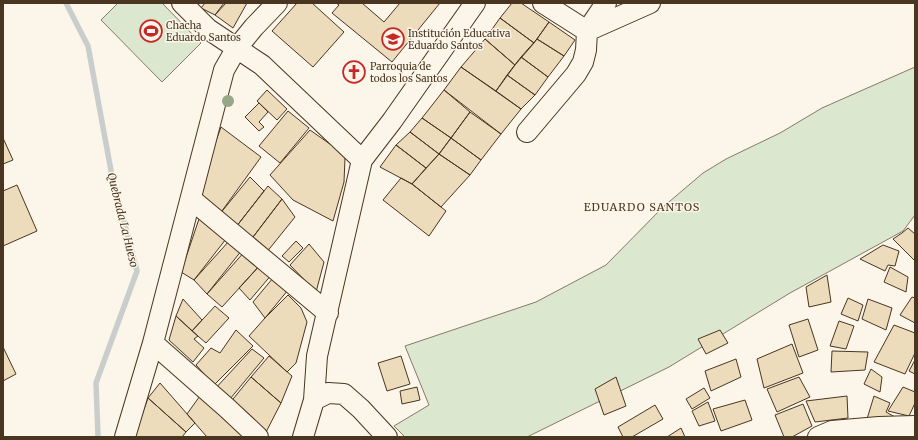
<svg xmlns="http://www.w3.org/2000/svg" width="918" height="440" viewBox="0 0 918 440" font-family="Merriweather,serif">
  <rect width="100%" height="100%" fill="#fbf6e9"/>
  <path fill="#dce7d0" stroke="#887966" d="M118,3H162L201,43L162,82L101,20Z
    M915,67V215L903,231L790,293L669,367L527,437H405L394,426L429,405L405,346L536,302L606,265L663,207L703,173L726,159L780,133L822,108Z"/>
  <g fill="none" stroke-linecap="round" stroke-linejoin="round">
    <path stroke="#c9cecd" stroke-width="5.5" d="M66,3L88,46L112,176L137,271L96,383L98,437"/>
  </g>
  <path fill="#ecdcbc" stroke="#4a3520" d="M205,3H224L215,15L201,8Z
    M226,3H247L233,28L215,15Z
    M297,3H312L344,32L313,67L272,31Z
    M336,3H362L384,22L400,3H440L392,62L332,13L339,5Z
    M512,3H521L549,22L534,43L500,18Z
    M500,18L534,43L515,65L485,39Z
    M549,22L575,40L564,56L537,39Z
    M485,39L515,65L496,91L461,67Z
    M537,39L564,56L548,77L521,57Z
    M521,57L548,77L535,95L507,75Z
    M461,67L521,109L501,134L444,90Z
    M507,75L535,95L521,109L496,91Z
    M267,90L287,109L277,120L257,101Z
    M444,90L470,112L451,138L422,118Z
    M259,103L268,112L259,122L264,127L259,131L245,117Z
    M288,111L309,128L280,163L259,146Z
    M470,112L501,134L481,160L451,138Z
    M422,118L451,138L439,154L410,132Z
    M221,127L261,157L219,215L196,196Z
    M310,130L337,149L345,158L344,182L333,221L293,200L270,175Z
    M410,132L439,154L426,168L396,145Z
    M3,138L13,160L3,164Z
    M451,138L481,160L470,175L439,154Z
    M396,145L426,168L412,184L380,167Z
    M439,154L470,175L441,207L412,184Z
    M250,177L264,191L236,227L219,215Z
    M401,178L412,184L446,211L429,236L383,200Z
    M17,185L37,231L3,246V191Z
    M268,186L282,199L250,241L236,227Z
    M282,199L295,217L266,253L250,241Z
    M199,219L226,239L194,280L181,272Z
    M908,228L915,234V261L893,239L902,233Z
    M229,241L242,250L207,294L194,280Z
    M296,241L303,248L289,262L282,256Z
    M309,244L324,262L316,292L290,265Z
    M883,245L899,251L895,266L888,265L885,271L860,259Z
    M246,250L262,263L222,307L207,294Z
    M262,263L273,273L250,300L239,288Z
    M890,267L908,277L906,292L884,282Z
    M827,275L831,302L809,307L806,287Z
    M273,278L288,290L265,318L253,302Z
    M288,295L301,308L307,322L296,363L287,372L249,336L265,318Z
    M912,297L915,298V323L900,315Z
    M848,298L863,305L858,321L841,314Z
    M183,299L202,320L192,331L176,316Z
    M868,299L892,308L886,330L862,319Z
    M215,306L229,318L206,343L192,331Z
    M176,316L198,336L194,339L204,348L193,362L169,340Z
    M808,319L818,350L799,357L789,325Z
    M839,321L854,326L846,349L830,346Z
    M894,325L915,333V353L905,374L874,362Z
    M236,330L253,346L214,385L196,365L211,348L220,353Z
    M720,330L728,343L706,354L698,339Z
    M792,344L803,373L764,388L757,359Z
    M3,347L16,374L3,381Z
    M252,349L264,358L225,405L213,391Z
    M832,351L868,352L865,370L831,372Z
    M269,356L292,376L281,403L251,377Z
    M401,356L410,384L387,391L378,363Z
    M736,359L741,377L711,391L705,371Z
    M915,360V374L909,371Z
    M871,369L882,377L880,392L864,384Z
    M251,377L281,403L265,434L229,404Z
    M616,377L626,406L604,415L595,389Z
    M799,377L810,397L777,412L767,389Z
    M160,383L195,423L186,432L148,398Z
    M417,387L420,400L402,404L400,391Z
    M903,387L915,392V403L909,416L888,411Z
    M704,388L710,398L692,409L686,399Z
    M202,393L246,437H207L187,414Z
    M847,396L848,418L815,422L806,401Z
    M874,396L890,403L886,412L895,417L867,419Z
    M148,398L186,432L182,437H134Z
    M745,400L752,420L721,431L713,409Z
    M708,402L715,421L699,426L692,411Z
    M803,404L812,426L792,437H784L775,415Z
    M655,405L663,419L632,437H623L618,427Z
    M681,428L685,437H667Z"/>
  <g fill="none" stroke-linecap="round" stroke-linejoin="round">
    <g stroke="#4a3520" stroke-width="22">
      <path id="minor" d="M182,3L208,29L262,65L362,160
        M543,3L587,31
        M587,31L650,3
        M527,132L576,74L583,62L586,50L587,31L606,3
        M191,199L328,313
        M153,343L227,408L258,437
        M314,400L328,393L344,394L361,409L387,437
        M125,437L153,343L224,70L236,49L254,27L277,3
        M303,437L314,400L317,356L362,160L392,121L475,3
        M818,437L832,431L879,427L915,426"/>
    </g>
    <use href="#minor" stroke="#fbf6e9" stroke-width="20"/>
  </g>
  <circle fill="#96a887" cx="228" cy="101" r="6"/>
  <defs>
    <g id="stadium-ring" transform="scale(1.15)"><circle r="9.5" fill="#fbf6e9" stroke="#c62828" stroke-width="1.5"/><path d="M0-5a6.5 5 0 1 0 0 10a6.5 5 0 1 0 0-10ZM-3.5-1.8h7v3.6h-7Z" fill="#c62828"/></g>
    <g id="school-ring" transform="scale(1.15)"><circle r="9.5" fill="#fbf6e9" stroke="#c62828" stroke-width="1.5"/><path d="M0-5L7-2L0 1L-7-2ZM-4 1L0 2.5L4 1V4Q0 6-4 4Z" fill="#c62828"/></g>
    <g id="church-ring" transform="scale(1.15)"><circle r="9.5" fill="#fbf6e9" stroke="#c62828" stroke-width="1.5"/><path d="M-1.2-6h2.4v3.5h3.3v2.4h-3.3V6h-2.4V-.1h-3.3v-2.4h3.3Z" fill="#c62828"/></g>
  </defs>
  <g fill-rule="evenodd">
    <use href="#stadium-ring" x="151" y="31"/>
    <use href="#school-ring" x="393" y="39"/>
    <use href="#church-ring" x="354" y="72"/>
  </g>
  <g text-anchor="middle" stroke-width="3" stroke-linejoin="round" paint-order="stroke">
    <g font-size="10" fill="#4a3520" stroke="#fbf6e9" text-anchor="start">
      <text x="166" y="29">Chacha<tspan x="166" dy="12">Eduardo Santos</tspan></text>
      <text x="408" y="37">Institución Educativa<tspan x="408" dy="12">Eduardo Santos</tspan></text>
      <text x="370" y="70">Parroquia de<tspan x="370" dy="12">todos los Santos</tspan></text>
    </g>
    <g font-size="11" letter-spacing="1" fill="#4a3520" stroke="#fbf6e9">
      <text x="642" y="211">EDUARDO SANTOS</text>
    </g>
    <g font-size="11" font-style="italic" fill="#4a3520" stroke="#fbf6e9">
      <text transform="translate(123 220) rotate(76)" y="4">Quebrada La Hueso</text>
    </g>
  </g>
  <rect width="918" height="440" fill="none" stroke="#4a3520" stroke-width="8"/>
</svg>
